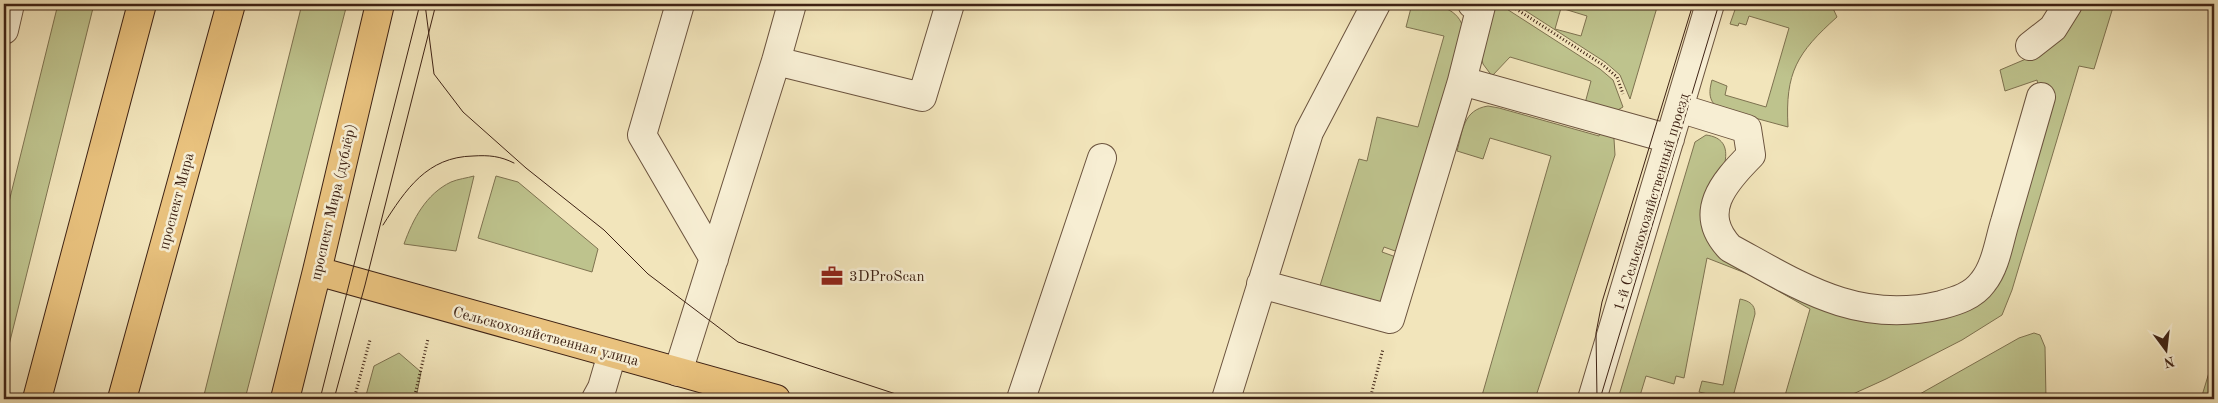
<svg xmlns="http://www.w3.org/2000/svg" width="2218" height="403" viewBox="0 0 2218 403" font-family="'Old Standard TT',serif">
  <rect width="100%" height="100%" fill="#f2e5bb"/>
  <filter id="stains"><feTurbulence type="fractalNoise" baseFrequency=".004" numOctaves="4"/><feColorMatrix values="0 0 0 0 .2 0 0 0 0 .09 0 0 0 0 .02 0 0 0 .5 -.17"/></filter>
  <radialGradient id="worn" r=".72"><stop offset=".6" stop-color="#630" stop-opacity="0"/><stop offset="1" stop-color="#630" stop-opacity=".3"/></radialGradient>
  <path fill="#bec38d" stroke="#7e7250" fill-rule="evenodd" d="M58,4H94L4,365V222Z
    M302,4H347L245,399H203Z
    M1412,4C1432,4 1456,5 1463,27L1441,115L1434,124L1398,252L1384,247L1382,252L1396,257L1382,302L1378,304L1319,289L1359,159L1367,161L1377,117L1418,127L1444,36L1406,27Z
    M1492,4H1499L1600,69L1613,80L1623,107L1616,111L1584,107L1591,81L1510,57L1492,76L1483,64L1481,56Z
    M1515,4H1658L1630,99L1620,75L1605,62ZM1561,8L1587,16L1581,36L1555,29Z
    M1737,4H1831L1837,17C1797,53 1785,72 1788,127L1718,108C1708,100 1709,91 1712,80L1727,86L1725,95L1766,107L1789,28L1749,16L1746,25L1739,23L1738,26L1730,24Z
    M2079,4H2114L2094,69L2079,66L2012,290L2002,315L1962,340L1886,379L1842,399H1784L1810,309L1748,274L1707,258L1684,378L1676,376L1674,384L1646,376L1639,399H1618L1695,142L1706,135C1722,137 1728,146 1725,162L1705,213L1811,303L1966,307L2038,85L2037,80L2005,91L2000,70L2033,56Z
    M1488,106L1499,108L1599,136L1602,128L1614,139L1615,155L1535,399H1481L1551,156L1490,138L1483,159L1457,151C1463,130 1463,110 1488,106Z
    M474,176L456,251L404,244C413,219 426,194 451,182C458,179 467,178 474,176Z
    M496,176L518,182L598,249L592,272L478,238Z
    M1740,299C1749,301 1755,304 1755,314L1734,393L1726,398L1699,392L1702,381L1723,385Z
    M2034,333L2040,335L2045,347L2046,399H1911L2019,338Z
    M399,353L421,372L416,399H365L374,366Z
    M2214,356V399H2201Z"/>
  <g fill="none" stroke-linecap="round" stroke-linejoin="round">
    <g stroke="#6b533e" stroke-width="30">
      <path id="minor" d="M680,4L642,135L714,259
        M1472,4L1481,6L1462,81L1670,139
        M4,30L10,4
        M2030,46L2053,28L2068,4
        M776,61L922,97L950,4
        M1679,108L1747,129L1751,155C1723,183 1697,213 1730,248C1800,286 1857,325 1941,305C1956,301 1973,296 1983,282C1996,266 1999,241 2005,222C2017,180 2029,139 2041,97
        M1261,284L1390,319L1462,81
        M678,372L776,61L792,4
        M596,399L602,388L612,354
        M1021,399L1102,158
        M1226,399L1309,132L1376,4
        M1592,399L1710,4"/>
    </g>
    <g stroke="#3e2214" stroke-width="30">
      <path id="major" d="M317,271L776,399
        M37,399L142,4
        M122,399L231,4
        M285,399L317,271L380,4"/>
    </g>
    <path stroke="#3e2214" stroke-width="3" stroke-dasharray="1 2.5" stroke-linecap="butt" d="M1510,5L1603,65L1617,77L1623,94
      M354,399L370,340
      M414,399L428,339
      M1370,399L1383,349"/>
    <use href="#minor" stroke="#f7eed3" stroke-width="28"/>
    <use href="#major" stroke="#e9c27e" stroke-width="28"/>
    <path stroke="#3e2214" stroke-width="1" d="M425,4L434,74L463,112L526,168L604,230L648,274L738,342L911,399
      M383,225C406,189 427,157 473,156C489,155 500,156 514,163
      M1597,397L1596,333L1602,302L1693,4
      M320,399L420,4
      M334,399L365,285L436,4
      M1600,399L1719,4"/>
  </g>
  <defs>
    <g id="office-bare" transform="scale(1.725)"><path d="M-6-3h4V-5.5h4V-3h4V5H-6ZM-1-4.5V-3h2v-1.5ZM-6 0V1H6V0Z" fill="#8f2418" stroke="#f7eed3" stroke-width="2.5" paint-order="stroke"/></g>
  </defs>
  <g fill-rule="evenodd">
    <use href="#office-bare" x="832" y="276"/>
  </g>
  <g text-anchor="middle" stroke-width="5" stroke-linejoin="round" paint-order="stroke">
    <g font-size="15" fill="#3e2214" stroke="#f7eed3">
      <text transform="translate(176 201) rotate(-75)" y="5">проспект Мира</text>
      <text transform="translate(333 202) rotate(-77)" y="5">проспект Мира (дублёр)</text>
      <text transform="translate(1651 202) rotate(-73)" y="5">1-й Сельскохозяйственный проезд</text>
      <text transform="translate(546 336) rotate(15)" y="5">Сельскохозяйственная улица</text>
    </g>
    <g font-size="15" fill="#3e2214" stroke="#f7eed3" text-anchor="start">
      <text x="849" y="281">3DProScan</text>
    </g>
  </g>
  <rect width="2218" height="403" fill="none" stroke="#f2e5bb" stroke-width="20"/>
  <rect x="5" y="5" width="2208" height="393" fill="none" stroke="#3e2214" stroke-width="2.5"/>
  <rect x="10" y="10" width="2198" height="383" fill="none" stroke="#3e2214"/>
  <g transform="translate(2166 350) rotate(165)" stroke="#f7eed3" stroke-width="4" paint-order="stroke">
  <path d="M0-4L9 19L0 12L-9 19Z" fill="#3e2214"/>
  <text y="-8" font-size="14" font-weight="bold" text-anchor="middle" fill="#3e2214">N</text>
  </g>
  <rect width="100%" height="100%" filter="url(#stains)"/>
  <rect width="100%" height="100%" fill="url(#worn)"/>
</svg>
